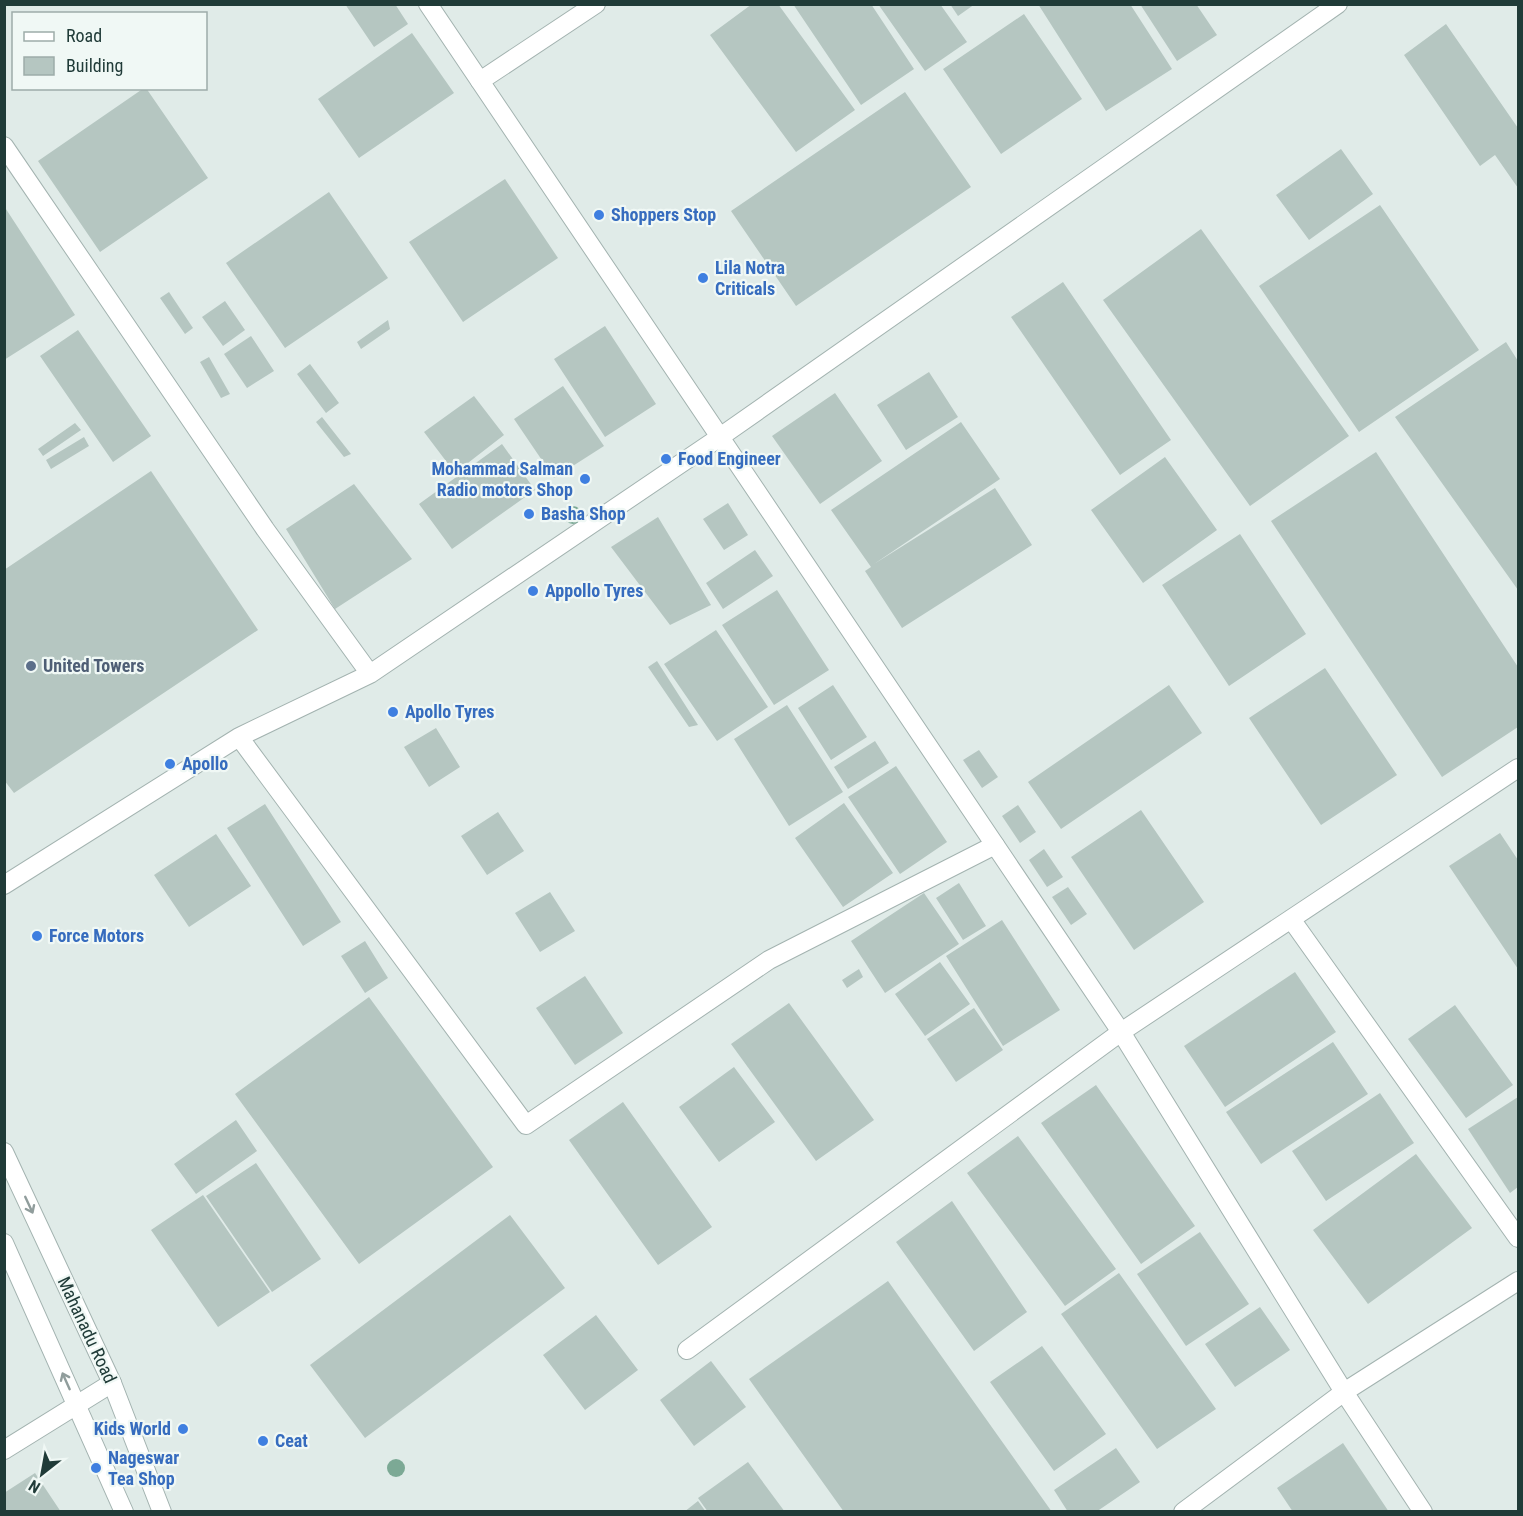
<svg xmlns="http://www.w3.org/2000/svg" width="1523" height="1516" viewBox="0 0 1523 1516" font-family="'Roboto Condensed',sans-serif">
  <rect width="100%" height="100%" fill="#e0ebe8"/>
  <path fill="#b5c6c1" d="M345,4H395L408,24L374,47Z
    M752,4H778L855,110L796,152L710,35Z
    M793,4H871L914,69L861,105Z
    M878,4H940L967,42L925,71Z
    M950,4H975L958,16Z
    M1038,4H1130L1172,69L1106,111Z
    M1140,4H1196L1217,35L1177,61Z
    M1024,14L1082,99L1001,154L943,69Z
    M1446,24L1518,128V188L1495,155L1480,166L1404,55Z
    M412,33L454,93L359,158L318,99Z
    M144,88H146L208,178L100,252L38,161Z
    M905,92L971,187L796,306L731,211Z
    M1341,149L1373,194L1309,240L1276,195Z
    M505,179L558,258L463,322L409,242Z
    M329,192L388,278L285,348L226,263Z
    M1380,205L1479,350L1359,432L1259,286Z
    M4,206L75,315L4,360Z
    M1201,229L1349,436L1250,506L1103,300Z
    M1063,282L1171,440L1120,475L1011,317Z
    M169,292L193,328L185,334L160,298Z
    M225,301L245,330L223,346L202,317Z
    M388,320L390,329L361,349L357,342Z
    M605,326L656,404L605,437L554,359Z
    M78,330L151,436L113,462L40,356Z
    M251,336L274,371L247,388L224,354Z
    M1506,342L1518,361V590L1395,417Z
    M209,357L230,394L221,398L200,362Z
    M310,364L339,403L326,413L297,374Z
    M929,372L958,417L906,450L877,405Z
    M563,386L604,446L554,478L514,419Z
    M835,393L882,461L820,504L772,436Z
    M474,396L504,435L455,473L424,432Z
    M322,417L351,454L344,457L316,422Z
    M961,422L1000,479L874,564L995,488L1032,545L902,628L865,571L871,567L831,510Z
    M75,423L81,430L43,456L38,449Z
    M84,437L89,446L51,469L46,460Z
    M502,444L535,490L452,549L419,504Z
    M1376,452L1518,667V727L1442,777L1271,521Z
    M1165,457L1217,530L1143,583L1091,510Z
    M151,471L258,630L14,793L4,780V570Z
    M354,484L412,559L335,609L286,529Z
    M728,503L748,535L724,550L703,519Z
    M658,517L711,605L670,625L611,547Z
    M1240,534L1306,634L1229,686L1162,585Z
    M755,550L773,576L723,609L706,583Z
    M777,590L829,670L774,705L722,625Z
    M716,630L768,707L717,741L664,664Z
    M657,661L698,725L689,727L648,667Z
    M1325,668L1397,775L1321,825L1249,718Z
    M833,685L867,737L831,760L798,708Z
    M1169,685L1202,733L1061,829L1028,782Z
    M787,705L843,792L789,826L734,739Z
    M436,728L460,767L429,787L404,747Z
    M875,741L889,763L848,789L834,767Z
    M979,750L998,777L982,788L963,760Z
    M896,766L947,842L900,874L848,797Z
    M844,803L893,873L843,907L795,838Z
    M265,804L341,922L303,946L227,828Z
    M1018,805L1036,832L1020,843L1002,816Z
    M1141,810L1204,902L1134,950L1071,857Z
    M498,812L524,851L487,875L461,836Z
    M1500,833L1518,860V969L1449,866Z
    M216,834L251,886L189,927L154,875Z
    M1044,849L1063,877L1047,887L1029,860Z
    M959,883L986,926L963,940L936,898Z
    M1068,887L1087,914L1071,925L1052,897Z
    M550,892L575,931L540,952L515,913Z
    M924,893L959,944L885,993L851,941Z
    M1002,920L1060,1010L1003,1046L946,956Z
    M365,941L388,978L365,993L341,956Z
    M940,962L970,1004L925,1036L895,994Z
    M859,969L863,977L847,988L842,980Z
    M1295,972L1336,1032L1225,1107L1184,1046Z
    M585,976L623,1033L575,1065L536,1008Z
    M369,997L493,1167L359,1264L235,1094Z
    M789,1003L874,1120L816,1161L731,1044Z
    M1455,1005L1513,1085L1466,1118L1408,1039Z
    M974,1008L1003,1050L956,1082L927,1039Z
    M1333,1042L1368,1094L1261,1164L1226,1112Z
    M734,1067L775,1122L719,1162L679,1107Z
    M1096,1085L1195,1226L1141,1264L1041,1123Z
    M1380,1093L1414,1143L1326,1201L1292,1151Z
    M1518,1097V1187L1510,1193L1468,1129Z
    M623,1102L712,1227L658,1265L569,1140Z
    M236,1120L257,1151L196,1194L174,1164Z
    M1018,1136L1116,1269L1065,1306L967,1173Z
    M1416,1154L1472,1228L1368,1304L1313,1230Z
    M256,1163L321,1259L272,1292L206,1196Z
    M203,1195L270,1292L218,1327L151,1230Z
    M952,1201L1027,1312L974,1351L896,1242Z
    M510,1215L565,1288L365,1438L310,1365Z
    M1200,1232L1249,1304L1186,1346L1137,1274Z
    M1119,1273L1216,1409L1157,1449L1061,1314Z
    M888,1281L1052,1512H844L749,1379Z
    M1260,1307L1290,1350L1235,1387L1205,1344Z
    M596,1315L638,1370L585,1410L543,1355Z
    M1042,1346L1106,1434L1054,1471L990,1382Z
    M711,1361L746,1407L694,1446L660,1400Z
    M1343,1443L1389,1512H1293L1277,1488Z
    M1116,1448L1140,1482L1096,1512H1068L1054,1490Z
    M748,1462L785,1512H708L698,1498Z
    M35,1473L61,1512H4V1493Z
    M698,1501L706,1512H684Z"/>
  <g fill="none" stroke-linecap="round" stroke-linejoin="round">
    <g stroke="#a3b3b0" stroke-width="20">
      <path id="minor" d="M480,81L596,4
        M4,146L265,529L370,674
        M239,737L526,1125L769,960L995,845
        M4,885L239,737L370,674L720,437L1338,4
        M1291,919L1518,1238
        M687,1350L1121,1032L1518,768
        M4,1450L112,1383
        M1183,1512L1344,1392L1518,1281"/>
    </g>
    <g stroke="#a3b3b0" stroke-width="20">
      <path id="tertiary" d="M428,4L1121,1032L1344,1392L1423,1512
        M4,1152L112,1383L162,1512
        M4,1243L124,1512"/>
    </g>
    <use href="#minor" stroke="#fff" stroke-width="18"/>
    <use href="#tertiary" stroke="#fff" stroke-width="18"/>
  </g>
  <g fill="#7ca995">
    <circle cx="573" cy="515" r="9"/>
    <circle cx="396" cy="1468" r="9"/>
  </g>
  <defs><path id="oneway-shaft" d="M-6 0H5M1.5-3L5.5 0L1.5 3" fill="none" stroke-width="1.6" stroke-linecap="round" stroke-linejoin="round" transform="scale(1.5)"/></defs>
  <g stroke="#909d9c">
    <use href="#oneway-shaft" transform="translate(29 1205) rotate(65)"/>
    <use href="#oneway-shaft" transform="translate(66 1381) rotate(-114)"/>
  </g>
  <g fill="#3f7fe0" stroke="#f0f8f5" stroke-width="2">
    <circle cx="599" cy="215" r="6"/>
    <circle cx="703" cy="278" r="6"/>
    <circle cx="666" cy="459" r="6"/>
    <circle cx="585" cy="479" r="6"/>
    <circle cx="529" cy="514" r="6"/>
    <circle cx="533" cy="591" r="6"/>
    <circle cx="393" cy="712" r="6"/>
    <circle cx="170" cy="764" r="6"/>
    <circle cx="37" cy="936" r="6"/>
    <circle cx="183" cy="1429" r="6"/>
    <circle cx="263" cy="1441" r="6"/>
    <circle cx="96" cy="1468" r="6"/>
  </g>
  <circle fill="#5c6f8a" stroke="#f0f8f5" stroke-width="2" cx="31" cy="666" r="6"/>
  <g text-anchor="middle" stroke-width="4.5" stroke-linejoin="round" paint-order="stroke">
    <g font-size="18" font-weight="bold" fill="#366cbe" stroke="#f0f8f5" text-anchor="start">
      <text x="611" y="221">Shoppers Stop</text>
      <text x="715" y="274">Lila Notra<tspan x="715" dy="21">Criticals</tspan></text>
      <text x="678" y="465">Food Engineer</text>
      <text x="573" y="475" text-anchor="end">Mohammad Salman<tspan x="573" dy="21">Radio motors Shop</tspan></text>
      <text x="541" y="520">Basha Shop</text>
      <text x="545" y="597">Appollo Tyres</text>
      <text x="405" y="718">Apollo Tyres</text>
      <text x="182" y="770">Apollo</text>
      <text x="49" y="942">Force Motors</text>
      <text x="171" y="1435" text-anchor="end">Kids World</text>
      <text x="275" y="1447">Ceat</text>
      <text x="108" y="1464">Nageswar<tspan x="108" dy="21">Tea Shop</tspan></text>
    </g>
    <g font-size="18" font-weight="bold" fill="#4e5e75" stroke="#f0f8f5" text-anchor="start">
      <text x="43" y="672">United Towers</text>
    </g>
    <g font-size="18" fill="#203b38" stroke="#f0f8f5">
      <text transform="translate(87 1330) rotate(65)" y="6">Mahanadu Road</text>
    </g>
  </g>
  <rect width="1523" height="1516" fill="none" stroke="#203b38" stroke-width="12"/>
  <rect x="12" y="12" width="195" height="78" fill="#f0f8f5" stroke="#9daca9" stroke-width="1.5"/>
  <rect x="24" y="32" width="30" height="9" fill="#ffffff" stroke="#9daca9" stroke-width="1.5"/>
  <text x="66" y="42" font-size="18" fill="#203b38">Road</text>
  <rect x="24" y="57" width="30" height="18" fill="#b5c6c1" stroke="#9daca9" stroke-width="1.5"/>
  <text x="66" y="72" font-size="18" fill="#203b38">Building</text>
  <g transform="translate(42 1474) rotate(211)" stroke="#f0f8f5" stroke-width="4.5" paint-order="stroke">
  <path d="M0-4.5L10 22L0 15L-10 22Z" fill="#203b38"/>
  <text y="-9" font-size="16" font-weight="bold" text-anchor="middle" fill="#203b38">N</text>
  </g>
</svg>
